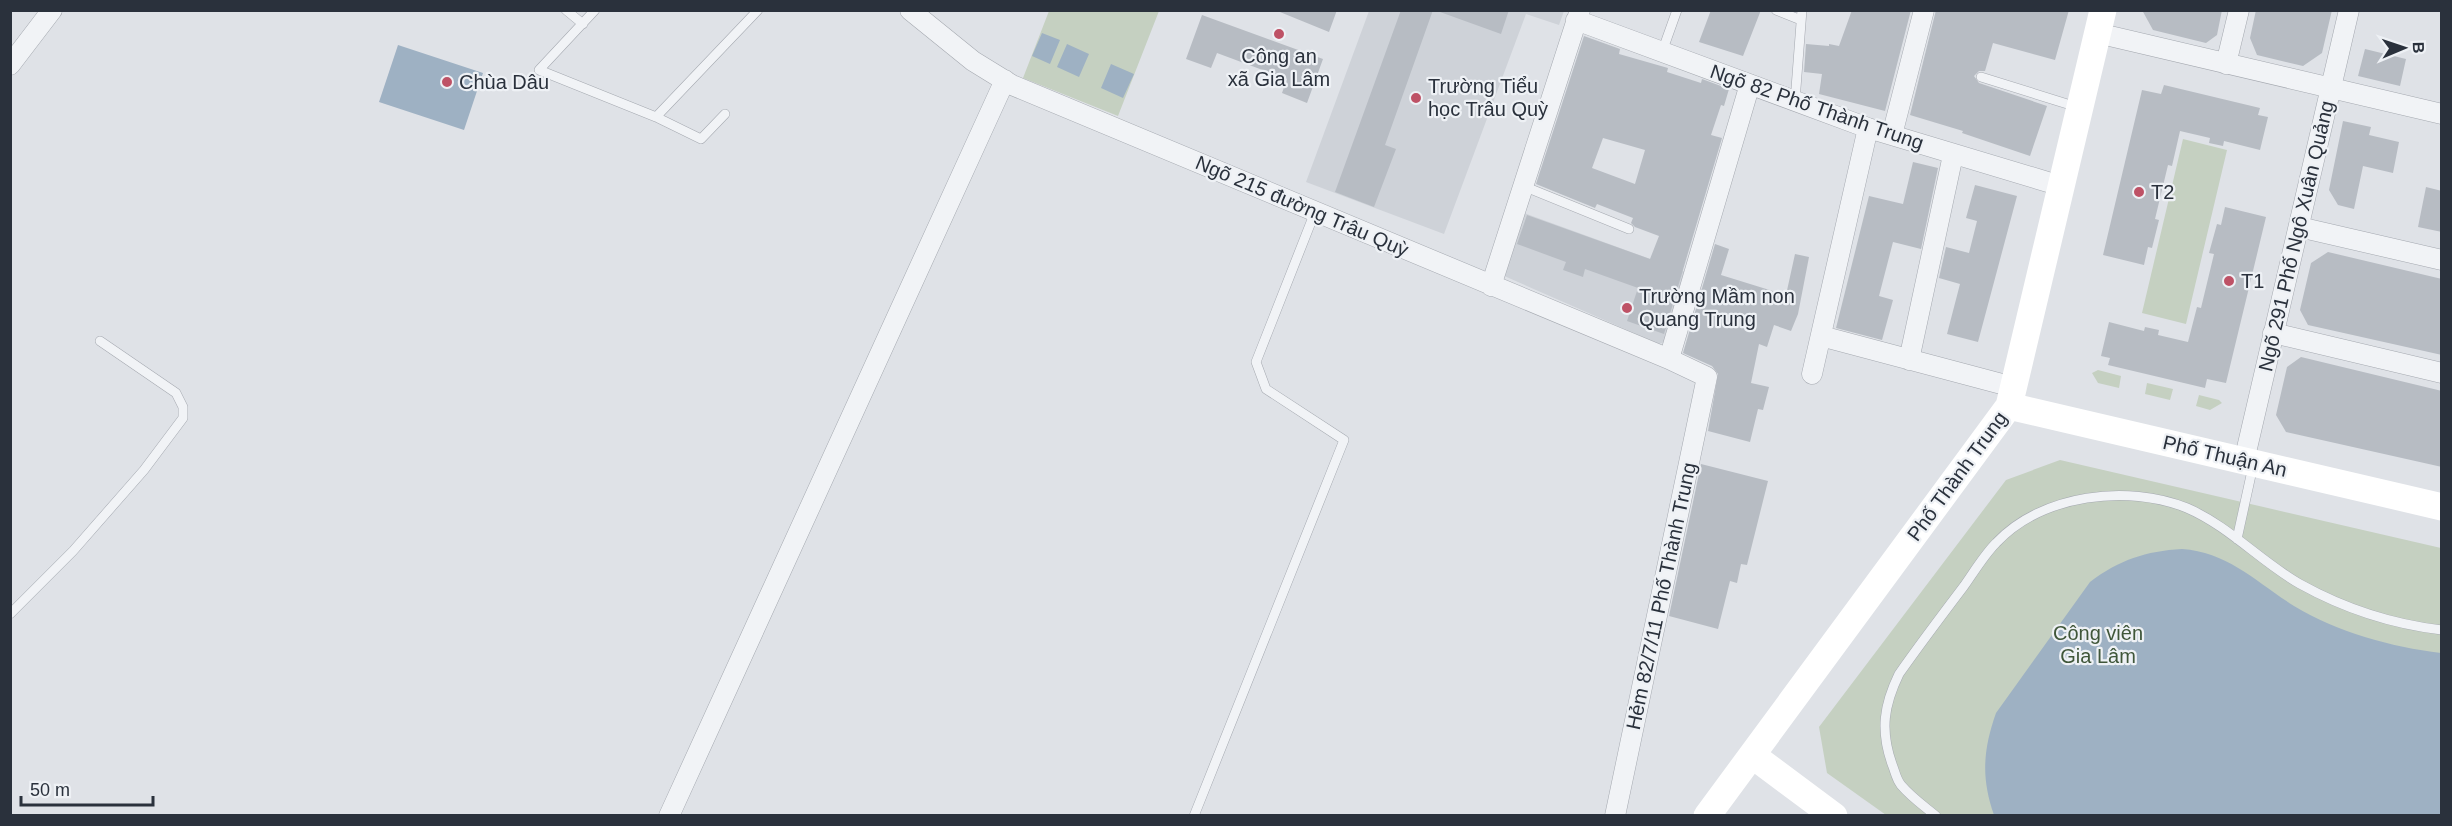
<svg xmlns="http://www.w3.org/2000/svg" width="2452" height="826" viewBox="0 0 2452 826" font-family="Helvetica,sans-serif">
  <rect width="100%" height="100%" fill="#dfe2e7"/>
  <path fill="#ced2d8" d="M1369,11H1564L1559,25L1526,14L1444,234L1306,182Z
    M1521,212L1689,273L1665,342L1659,344L1502,275Z"/>
  <path fill="#c5d0c1" d="M1157,10L1159,11L1118,116L1023,78L1049,11Z
    M2183,139L2227,150L2186,324L2142,313Z
    M2098,370L2121,376L2119,388L2098,383L2092,373Z
    M2147,383L2173,389L2170,400L2145,394Z
    M2199,395L2219,400L2222,403L2210,410L2196,406Z
    M2060,460L2441,548V815H1886L1827,773L1819,727L2006,480Z"/>
  <path fill="#9eb1c3" d="M1042,33L1060,40L1050,64L1032,56Z
    M1067,44L1089,54L1079,77L1057,67Z
    M398,45L483,73L464,130L379,102Z
    M1111,64L1134,74L1123,98L1101,88Z
    M2182,549C2228,552 2256,582 2294,606C2337,632 2391,647 2441,653V815H1994C1981,778 1983,750 1996,713L2090,582C2119,560 2146,551 2182,549Z"/>
  <path fill="#b7bcc3" fill-rule="evenodd" d="M1275,10H1337L1329,32Z
    M1401,10H1433L1385,145L1396,149L1374,207L1335,192Z
    M1440,10H1509L1501,34L1440,12Z
    M1711,10H1761L1743,56L1699,42Z
    M1852,10H1911L1885,111L1819,94L1822,74L1804,72L1806,44L1829,46V44L1839,46Z
    M1936,10H2069L2055,60L1993,43L1985,71H1979L1974,76L1979,83L2047,106L2030,156L1962,133L1963,131L1910,115Z
    M2142,10H2222L2217,35L2206,43L2153,30Z
    M2256,10H2332L2322,53L2303,66L2257,55L2250,38Z
    M1202,15L1323,59L1307,103L1282,93L1287,79L1217,53L1211,68L1186,59Z
    M1584,36L1620,49L1619,54L1668,68L1667,72L1701,83L1702,79L1729,89L1724,106L1721,105L1711,135L1722,138L1664,334L1627,321L1638,288L1585,269L1583,277L1563,270L1566,262L1517,244L1527,215L1650,259L1659,236L1635,227L1631,223L1633,218L1597,204L1595,208L1536,184ZM1603,138L1645,150L1635,184L1592,168Z
    M2365,49L2406,59L2400,86L2358,76Z
    M2164,85L2260,108L2258,115L2268,117L2260,150L2224,141L2223,146L2209,143L2210,138L2180,131L2172,166L2168,165L2155,219L2159,220L2152,248L2148,247L2144,265L2103,255L2142,90L2161,94Z
    M2343,121L2371,127L2369,135L2399,142L2393,173L2363,166L2354,209L2338,205L2329,190Z
    M1913,162L1938,168L1921,249L1893,242L1879,296L1893,300L1882,340L1836,328L1869,196L1903,204Z
    M1975,185L2017,196L1978,342L1947,334L1960,284L1939,278L1946,247L1969,253L1977,221L1966,218Z
    M2426,187L2442,191V232L2418,227Z
    M2225,207L2266,217L2226,383L2207,379L2205,388L2108,365L2110,358L2101,356L2109,322L2144,331L2145,327L2159,330L2158,335L2188,342L2197,307L2201,308L2214,254L2209,253L2217,224L2221,225Z
    M1715,244L1729,249L1721,275L1786,295L1795,254L1809,257L1798,314L1791,331L1774,325L1767,347L1759,344L1751,383L1769,387L1763,410L1758,409L1750,442L1708,431L1718,374L1712,366L1683,353Z
    M2328,252L2442,279V355L2308,325L2300,310L2311,263Z
    M2301,357L2442,391V467L2286,432L2276,415L2287,367Z
    M1701,464L1768,481L1747,565L1741,564L1737,583L1730,581L1718,629L1669,616Z"/>
  <g fill="none" stroke-linecap="round" stroke-linejoin="round">
    <g stroke="#a5a9b0" stroke-width="10">
      <path id="lane" d="M566,10L583,24
        M595,10L539,70L656,117L701,139L725,114
        M1776,10L1801,20
        M1662,52L1677,10
        M1981,77L2077,107
        M1795,101L1802,10
        M656,117L758,10
        M1523,186L1629,229
        M2237,539L2253,466
        M10,614L73,551L144,470L183,418V407L176,393L100,341
        M1194,816L1344,440L1266,389L1256,362L1315,212
        M1936,816C1924,806 1911,797 1901,785C1896,779 1895,771 1892,764C1880,730 1884,705 1899,674C1920,644 1942,615 1964,586C1974,572 1984,555 1996,543C2042,494 2128,484 2187,508C2229,526 2261,562 2300,584C2345,609 2391,624 2442,630"/>
    </g>
    <g stroke="#a5a9b0" stroke-width="21">
      <path id="street" d="M910,10L973,61L1012,85L1669,359L1707,377L1615,816
        M1576,20L1868,128L2061,186
        M2097,33L2442,114
        M2226,64L2239,10
        M10,65L52,10
        M1892,135L1924,10
        M2299,227L2442,260
        M1491,286L1580,10
        M2273,333L2442,373
        M1821,336L2013,387
        M1669,359L1750,84
        M1909,360L1953,155
        M1812,374L1868,128
        M2244,461L2349,10
        M669,816L1005,80"/>
    </g>
    <use href="#lane" stroke="#f1f3f6" stroke-width="9"/>
    <use href="#street" stroke="#f1f3f6" stroke-width="20"/>
    <path stroke="#fff" stroke-width="27" d="M2009,406L2442,507
      M1752,755L1834,816
      M1707,816L2009,406L2103,10"/>
  </g>
  <g fill="#be5266" stroke="#eef1f5" stroke-width="2">
    <circle cx="1279" cy="34" r="6"/>
    <circle cx="447" cy="82" r="6"/>
    <circle cx="1416" cy="98" r="6"/>
    <circle cx="2139" cy="192" r="6"/>
    <circle cx="2229" cy="281" r="6"/>
    <circle cx="1627" cy="308" r="6"/>
  </g>
  <g text-anchor="middle" stroke-width="4.5" stroke-linejoin="round" paint-order="stroke">
    <g font-size="20" fill="#2a313c" stroke="#eef1f5" text-anchor="start">
      <text x="1279" y="63" text-anchor="middle">Công an<tspan x="1279" dy="23">xã Gia Lâm</tspan></text>
      <text x="459" y="89">Chùa Dâu</text>
      <text x="1428" y="93">Trường Tiểu<tspan x="1428" dy="23">học Trâu Quỳ</tspan></text>
      <text x="2151" y="199">T2</text>
      <text x="2241" y="288">T1</text>
      <text x="1639" y="303">Trường Mầm non<tspan x="1639" dy="23">Quang Trung</tspan></text>
    </g>
    <g font-size="20" fill="#2a313c" stroke="#eef1f5">
      <text transform="translate(1817 107) rotate(19)" y="7">Ngõ 82 Phố Thành Trung</text>
      <text transform="translate(1302 206) rotate(23)" y="7">Ngõ 215 đường Trâu Quỳ</text>
      <text transform="translate(2296 236) rotate(-77)" y="7">Ngõ 291 Phố Ngô Xuân Quảng</text>
      <text transform="translate(2225 456) rotate(13)" y="7">Phố Thuận An</text>
      <text transform="translate(1957 476) rotate(-54)" y="7">Phố Thành Trung</text>
      <text transform="translate(1661 596) rotate(-78)" y="7">Hẻm 82/7/11 Phố Thành Trung</text>
    </g>
    <g font-size="20" fill="#3f5639" stroke="#eef1f5">
      <text x="2098" y="640">Công viên<tspan x="2098" dy="23">Gia Lâm</tspan></text>
    </g>
  </g>
  <rect width="2452" height="826" fill="none" stroke="#2a313c" stroke-width="24"/>
  <g transform="translate(2404 48) rotate(88)" stroke="#eef1f5" stroke-width="4.5" paint-order="stroke">
  <path d="M0-4.5L10 22L0 15L-10 22Z" fill="#2a313c"/>
  <text y="-9" font-size="16" font-weight="bold" text-anchor="middle" fill="#2a313c">B</text>
  </g>
  <path d="M21 796v9h132v-9" fill="none" stroke="#2a313c" stroke-width="3"/>
  <text x="30" y="796" font-size="18" fill="#2a313c" stroke="#eef1f5" stroke-width="4.5" paint-order="stroke">50 m</text>
</svg>
